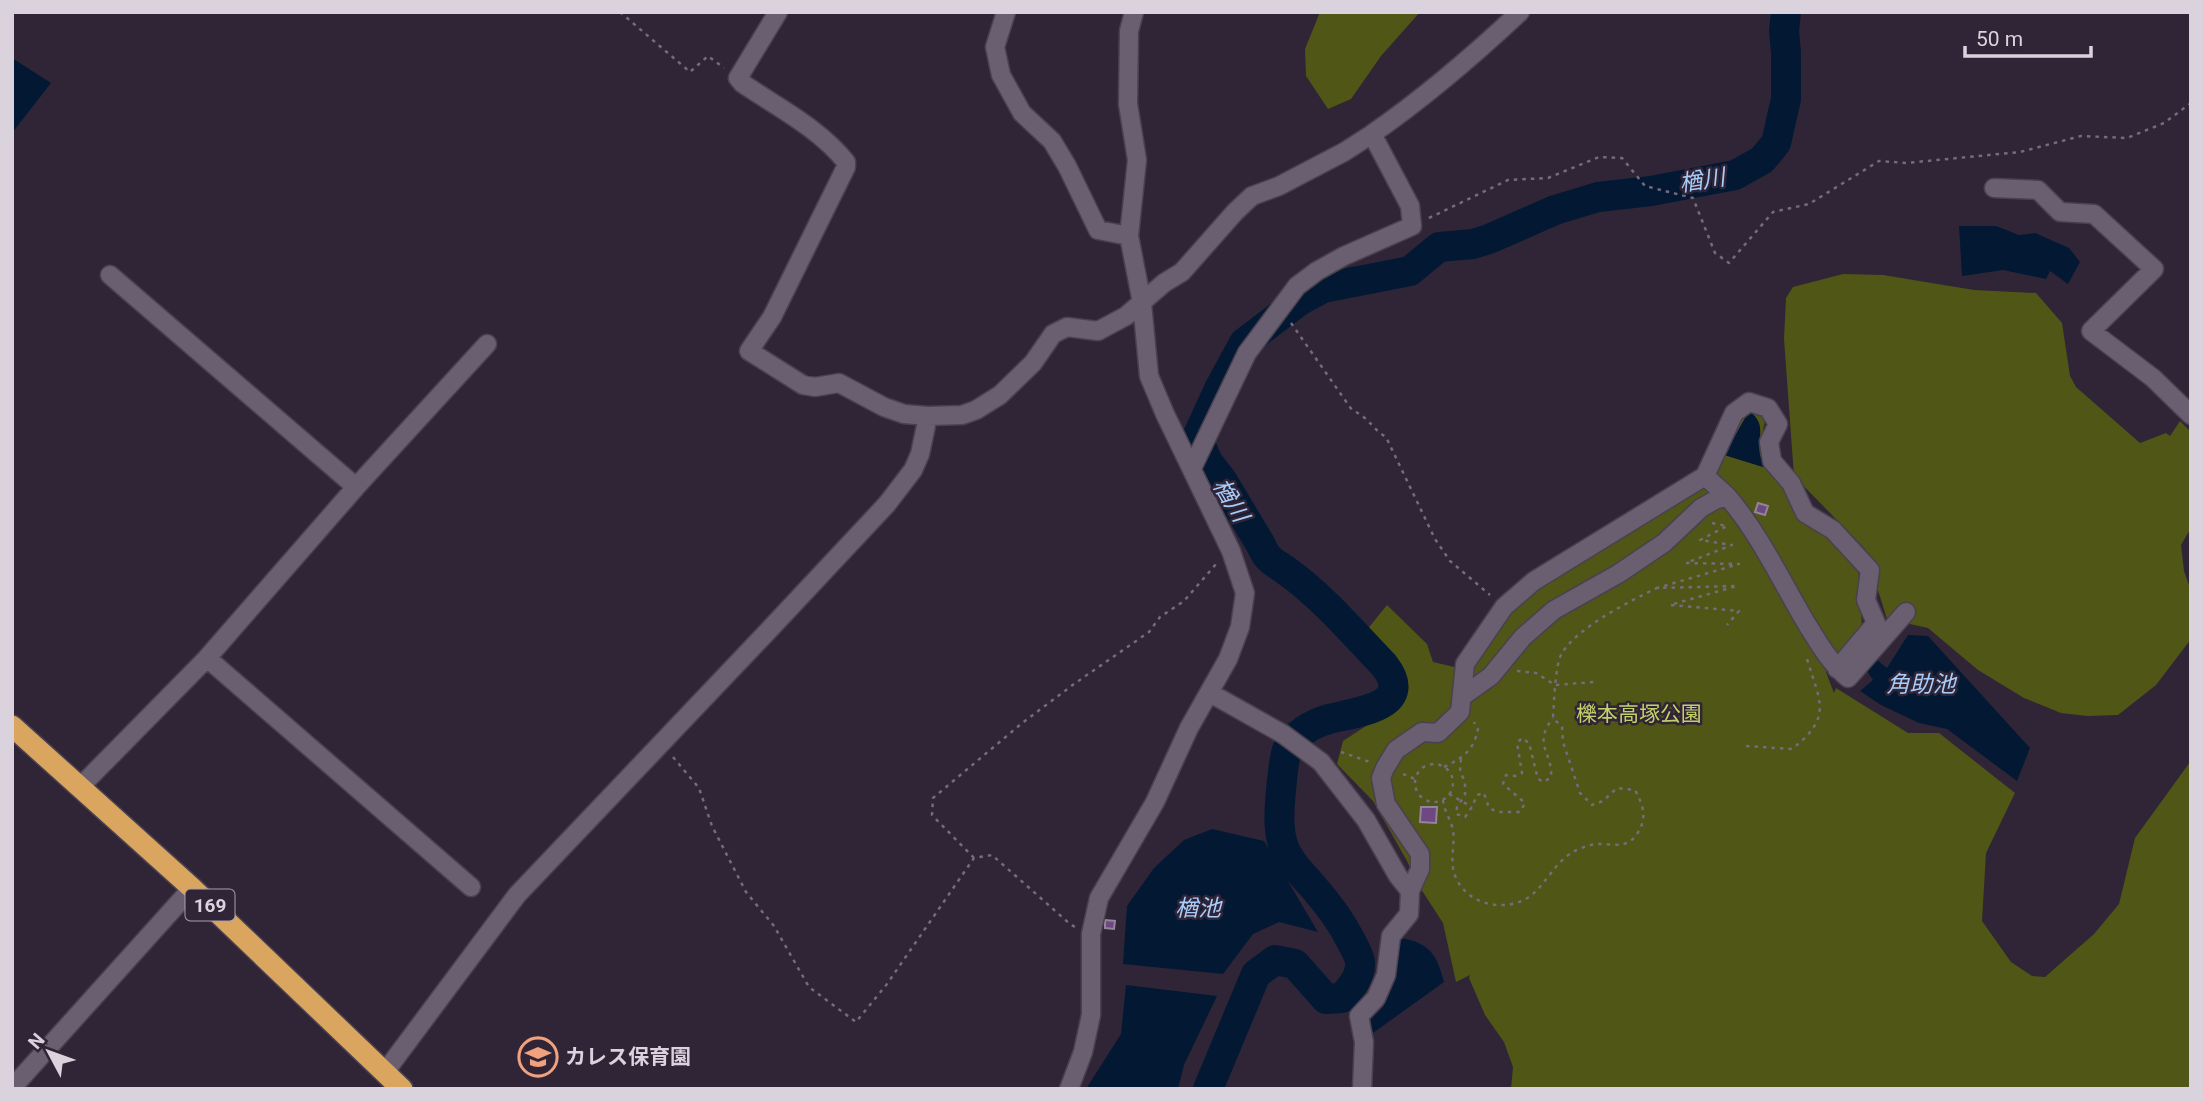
<svg xmlns="http://www.w3.org/2000/svg" width="2203" height="1101" viewBox="0 0 2203 1101" font-family="Roboto,'Noto Sans JP',sans-serif">
  <rect width="100%" height="100%" fill="#302536"/>
  <path fill="#4f5616" d="M1320,12H1420L1381,56L1351,99L1328,109L1306,76L1305,49Z
    M1843,274L1883,275L1974,290L2036,293L2062,323L2070,376L2076,387L2140,443L2166,433L2170,436L2180,421L2191,432V528L2181,545L2184,571L2191,591V639L2156,685L2118,715L2087,716L2061,713L2024,698L1978,670L1928,628L1887,619L1865,549L1794,476L1784,339L1786,298L1793,287Z
    M1747,409L1766,416L1763,430V458L1777,472L1822,533L1858,564L1862,627L1826,672L1834,693L1836,688L1908,733H1939L2015,793L1986,853L1982,921L2011,962L2032,976L2045,977L2094,934L2119,904L2135,838L2190,762L2191,751V1089H1511L1513,1067L1504,1042L1485,1015L1469,978L1470,975L1456,982L1443,923L1419,886L1407,861L1373,801L1337,764L1343,741L1395,707L1401,665L1366,631L1387,605L1427,644L1433,662L1463,669L1509,609L1548,577L1712,472Z"/>
  <path fill="#031933" d="M12,58L51,83L12,133Z
    M1959,226H1996L2019,235L2035,233L2069,248L2080,262L2068,284L2050,271L2046,279L2003,270L1962,276Z
    M1749,411C1769,425 1755,439 1761,458C1762,461 1765,464 1766,468L1724,455Z
    M1908,635L1928,636L2030,748L2017,781L1947,729L1919,723L1881,705L1860,691L1873,680L1867,671L1877,660L1887,668Z
    M1212,829L1264,841L1318,932L1279,922L1253,934L1223,974L1123,964L1127,906L1154,868L1184,840Z
    M1401,938C1430,943 1437,955 1444,982L1373,1033L1370,1025L1371,1019L1383,1007L1390,991Z
    M1126,985L1217,996L1184,1065L1178,1089H1086L1121,1034Z"/>
  <g fill="none" stroke-linecap="round" stroke-linejoin="round">
    <path stroke="#031933" stroke-width="30" d="M1208,1089L1256,974L1275,960L1295,964L1326,999L1342,998C1350,988 1359,980 1360,966C1361,958 1355,949 1351,941C1342,923 1328,904 1315,889C1303,875 1286,859 1282,841C1279,829 1279,815 1280,803C1281,791 1283,761 1287,750C1292,735 1314,723 1329,719C1356,712 1417,707 1384,665C1353,633 1324,598 1288,572C1275,562 1267,561 1261,545L1222,480L1208,462L1197,437L1219,389L1244,343L1299,301L1323,288L1410,271L1439,247L1473,244L1489,239L1555,210L1598,197L1651,191L1735,175L1762,160L1776,143L1786,99V52L1784,31L1786,12"/>
  </g>
  <path fill="#6e4880" stroke="#928599" stroke-width="2" d="M1758,503L1768,506L1765,515L1755,512Z
    M1421,807H1437L1436,823L1420,822Z
    M1105,920L1115,921L1114,929L1105,928Z"/>
  <g fill="none" stroke-linecap="round" stroke-linejoin="round">
    <g stroke="#4a414f" stroke-width="21">
      <path id="minor" d="M778,12L738,78L742,83C777,107 819,128 846,162V167L772,317L749,351L803,385L815,387L839,383L884,407L904,414L928,416L962,415L976,410L1000,395L1033,363L1053,334L1067,327L1098,331L1126,316L1164,283L1182,272L1235,212L1252,196L1279,186L1344,152L1372,134
        M1006,12L995,47L1001,75L1022,113L1052,141L1067,166L1098,230L1129,236
        M1994,188L2038,190L2060,212L2094,214L2154,269L2091,331L2153,378L2191,415
        M110,275L356,487
        M1192,468L1247,353L1297,286L1317,271L1344,256L1412,226L1410,206L1372,134C1424,98 1473,56 1520,12
        M1727,496C1760,534 1782,583 1808,626C1820,645 1830,663 1848,678L1906,612
        M207,658L471,887
        M1210,693L1283,734L1321,762L1366,820L1398,876L1410,891L1409,914L1391,936L1386,975L1376,998L1359,1016L1364,1042L1362,1089
        M1463,696L1491,676L1523,637L1554,610L1618,574L1664,543L1701,508L1715,500L1727,496L1705,476
        M80,787L207,658L356,487L487,344
        M1410,891L1420,869V854L1386,804L1381,778L1385,768L1396,750L1422,732L1438,733L1460,712L1465,664L1504,607L1534,581L1705,476L1734,413L1749,402L1768,408L1778,424L1769,442L1772,461L1791,483L1805,513L1833,530L1870,570L1866,600L1876,623L1837,669
        M385,1072L517,895L769,630L887,504L913,470L920,454L928,416
        M12,1088L192,888
        M1069,1089L1083,1052L1091,1015V934L1099,898L1155,802L1189,728L1228,659L1240,627L1245,593L1231,551L1165,414L1149,376L1142,303L1129,236L1137,160L1128,104L1129,31L1134,12"/>
    </g>
    <g stroke="#4a414f" stroke-width="24">
      <path id="highway" d="M12,726L192,888L402,1089"/>
    </g>
    <path stroke="#756b7a" stroke-width="2.5" stroke-dasharray="3.5 5" stroke-linecap="butt" d="M620,12L690,72L708,56L724,68
      M1429,218L1508,180L1548,178L1599,157L1622,158L1645,186L1693,198L1715,253L1729,263L1773,212L1809,204L1879,161L1906,163L2020,152L2081,136L2127,138L2164,123L2191,103
      M1291,323L1352,410C1371,419 1371,428 1386,437L1435,539L1450,561L1490,595
      M1712,523L1727,526L1700,540L1732,545L1686,563L1739,564L1657,588L1737,586L1670,605L1739,611L1727,625
      M1517,671L1536,673L1555,685L1594,682
      M1746,746L1792,749C1833,717 1820,702 1807,659
      M1341,752L1370,762
      M673,757L699,788L712,826L746,892L774,926L809,987L856,1022L887,984L974,858L992,855L1070,924L1075,927
      M1461,759L1460,771L1465,782V795L1457,807L1456,814L1465,817L1472,807L1477,795L1484,793L1489,808L1498,812H1520L1525,803L1503,784L1506,775L1515,776L1522,773L1517,743L1522,738L1529,743L1538,779L1544,782L1551,777C1553,752 1532,745 1553,718
      M1415 783a19 19 0 1 1 38 0a19 19 0 1 1-38 0Z
      M1444,767C1463,758 1474,750 1478,729L1474,722
      M1403,774L1415,779
      M1449,794L1472,807
      M1443,800C1444,811 1451,820 1453,830C1455,842 1451,855 1453,868C1459,902 1501,915 1529,897C1544,887 1555,862 1573,852C1580,848 1591,844 1599,844C1613,844 1627,849 1637,834C1648,818 1643,805 1635,790L1617,788L1603,801L1592,805L1580,793L1563,742L1562,727L1553,718C1554,703 1555,664 1562,653C1578,627 1630,601 1657,588
      M974,858L932,815L933,798L1021,724L1074,684L1149,632L1160,617L1184,601L1217,563"/>
    <use href="#minor" stroke="#6a5e71" stroke-width="18"/>
    <use href="#highway" stroke="#d9a55f" stroke-width="21"/>
  </g>
  <defs>
    <g id="school-ring" transform="scale(2.0125)"><circle r="9.5" fill="#302536" stroke="#f1a17d" stroke-width="1.5"/><path d="M0-5L7-2L0 1L-7-2ZM-4 1L0 2.5L4 1V4Q0 6-4 4Z" fill="#f1a17d"/></g>
  </defs>
  <g fill-rule="evenodd">
    <use href="#school-ring" x="538" y="1057"/>
  </g>
  <g text-anchor="middle" stroke-width="5" stroke-linejoin="round" paint-order="stroke">
    <rect fill="#302536" stroke="#a79fac" stroke-width="2" x="185.5" y="889.5" width="49" height="31" rx="5"/>
    <g font-size="19" font-weight="bold" fill="#dad3de">
      <text x="210" y="912">169</text>
    </g>
    <g font-size="21" fill="#c2d06a" stroke="#302536">
      <text x="1639" y="721">櫟本高塚公園</text>
    </g>
    <g font-size="21" font-weight="bold" fill="#dad3de" stroke="#302536" text-anchor="start">
      <text x="565" y="1064">カレス保育園</text>
    </g>
    <g font-size="23" font-style="italic" fill="#a7cdfc" stroke="#302536">
      <text transform="translate(1702 180) rotate(-9)" y="8">楢川</text>
      <text transform="translate(1231 500) rotate(59)" y="8">楢川</text>
      <text x="1921" y="692">角助池</text>
      <text x="1198" y="916">楢池</text>
    </g>
  </g>
  <rect width="2203" height="1101" fill="none" stroke="#dad3de" stroke-width="28"/>
  <g transform="translate(49 1052) rotate(311)" stroke="#302536" stroke-width="5" paint-order="stroke">
  <path d="M0-5L12 26L0 18L-12 26Z" fill="#dad3de"/>
  <text y="-10" font-size="19" font-weight="bold" text-anchor="middle" fill="#dad3de">N</text>
  </g>
  <path d="M1965 46v10h126v-10" fill="none" stroke="#dad3de" stroke-width="3.5"/>
  <text x="1976" y="46" font-size="21" fill="#dad3de" stroke="#302536" stroke-width="5" paint-order="stroke">50 m</text>
</svg>
